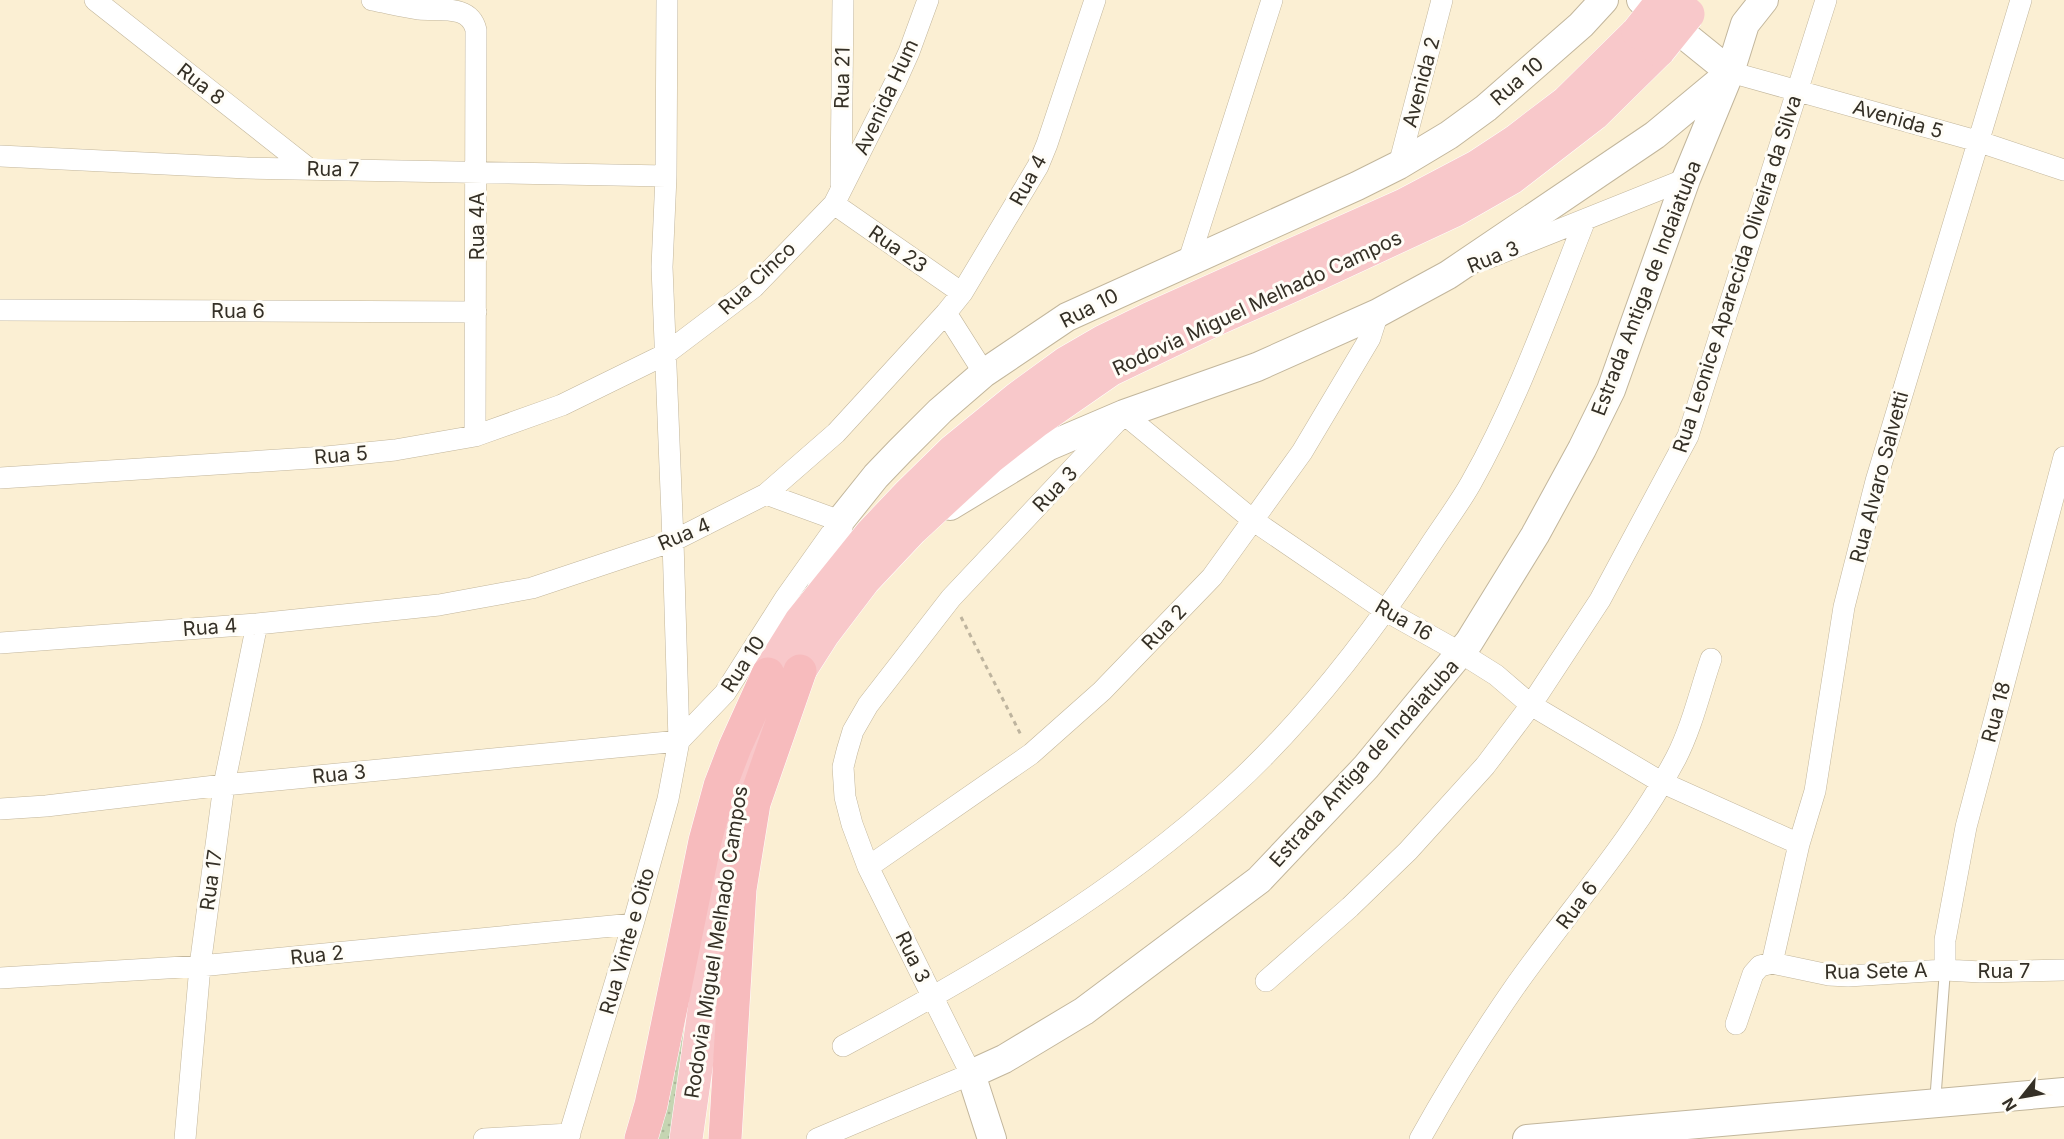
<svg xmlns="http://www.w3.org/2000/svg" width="2064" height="1139" viewBox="0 0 2064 1139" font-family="Inter,sans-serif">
  <defs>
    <pattern id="grass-dots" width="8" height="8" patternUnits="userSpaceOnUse" patternTransform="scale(1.5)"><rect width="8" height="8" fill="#c5d5b2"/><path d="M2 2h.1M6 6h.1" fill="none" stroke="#aab799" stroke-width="1.8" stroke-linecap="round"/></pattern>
  </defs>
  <rect width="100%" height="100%" fill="#fbefd3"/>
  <path fill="url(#grass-dots)" d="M686,1011L671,1139H652Z"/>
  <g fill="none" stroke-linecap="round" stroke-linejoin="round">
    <g stroke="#c2b69c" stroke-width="12">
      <path id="service" d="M1935,1103L1945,970"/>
    </g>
    <g stroke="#c2b69c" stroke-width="22">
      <path id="minor" d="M95,0L308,168
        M372,0C388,3 404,7 419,9C440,11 470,4 476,30L475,436
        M1730,72L1977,141L2064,170
        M0,156L247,168L666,176
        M1399,165L1442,0
        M841,185L843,0
        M834,204L962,293
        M1486,259L1686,179
        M1189,260L1272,0
        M0,310L476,312
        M946,313L984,373
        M0,478L326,457L395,450L475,436L562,405L664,355L754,287L834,204L896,81L909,52L928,0
        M0,643L257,624L439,605L532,588L673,541L766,494L836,433L946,313L962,293L1038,166L1047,144L1095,0
        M679,741L725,693L786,597L840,521L766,494
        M0,809L46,806L224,785L679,741
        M868,867L1031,754L1102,691L1212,577L1302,452L1370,338L1378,313
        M1772,963L1799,844L1815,791L1844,607L1876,481L2021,0
        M1945,970V940L1966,827L2064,457
        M0,978L200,966L633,924
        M1266,981L1350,907L1408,851L1485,766L1531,705L1600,600L1688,436L1826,0
        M1736,1024L1753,974L1760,966L1772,963L1829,975L1848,976L1945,970L1981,972L2064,970
        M843,1046C979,973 1115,894 1230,789C1306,720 1370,636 1427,550C1441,528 1458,506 1471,483C1518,400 1550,308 1585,220
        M185,1139L200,966L224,785L257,624
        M484,1139L570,1134
        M568,1139L633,924L668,799L679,741L673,541L662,267L666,176L667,0
        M817,1139L971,1074L868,867L852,824L845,797L843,767L847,751L853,731L868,705L951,598L1124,414L1254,521L1386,611L1461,653L1496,675L1531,705L1661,782L1799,844
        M1420,1139C1449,1087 1480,1037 1514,988C1568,911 1632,841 1676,758C1692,727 1700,691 1711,659"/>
    </g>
    <g stroke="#c2b69c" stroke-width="30">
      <path id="secondary" d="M1641,0L1730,72
        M950,506L1049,446L1124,414L1257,367L1378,313L1448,275L1655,135L1726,76
        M819,597L840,521L876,476L900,451L940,411L984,373L1067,317L1357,186L1399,165L1449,135L1486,108L1581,25L1604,0
        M992,1139L971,1074L1004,1059L1084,1011L1259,880L1366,767L1469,642L1535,535L1582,449L1611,390L1686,179L1730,72L1745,24L1764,0
        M1527,1139L2064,1092"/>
    </g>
    <g stroke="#fff" stroke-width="34">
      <path id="trunk" d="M784,695L823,634L864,580L912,529L989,458L1035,422L1110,370L1212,321L1307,279L1455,210L1511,178L1594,114L1659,50
        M686,1139L732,812L768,674L801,621L871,534L908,495L953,451L1018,398L1066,363L1104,341L1151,318L1404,205L1478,166L1516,141L1567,102L1638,32"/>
    </g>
    <g stroke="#fff" stroke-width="34">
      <path id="motorway" d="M641,1139L651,1105L705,841L720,786L735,747L768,674
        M725,1139L740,889L754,803L800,671"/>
    </g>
    <path stroke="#beb49e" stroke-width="3" stroke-dasharray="4.5 4.5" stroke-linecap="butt" d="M961,617L1022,737"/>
    <use href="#service" stroke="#fff" stroke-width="10"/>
    <use href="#minor" stroke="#fff" stroke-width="21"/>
    <use href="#secondary" stroke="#fff" stroke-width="28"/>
    <use href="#trunk" stroke="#f8c8ca" stroke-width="33"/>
    <use href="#motorway" stroke="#f7bbbd" stroke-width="33"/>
    <g stroke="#fff" stroke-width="34" stroke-linecap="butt">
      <path id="trunk-bridge" d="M1638,32L1663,0
        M1659,50L1688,14"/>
    </g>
    <use href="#trunk-bridge" stroke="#f8c8ca" stroke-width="33"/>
  </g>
  <g text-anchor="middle" stroke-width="6" stroke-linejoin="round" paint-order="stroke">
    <g font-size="20" fill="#353026" stroke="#fffdf7">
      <text transform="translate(842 78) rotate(-89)" y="7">Rua 21</text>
      <text transform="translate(1517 81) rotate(-41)" y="7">Rua 10</text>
      <text transform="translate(1421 82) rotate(-75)" y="7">Avenida 2</text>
      <text transform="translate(201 84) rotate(38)" y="7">Rua 8</text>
      <text transform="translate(886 97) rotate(-65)" y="7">Avenida Hum</text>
      <text transform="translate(1898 119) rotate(16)" y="7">Avenida 5</text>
      <text transform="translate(333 169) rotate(1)" y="7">Rua 7</text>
      <text transform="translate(1028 180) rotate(-61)" y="7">Rua 4</text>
      <text transform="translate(477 226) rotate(-90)" y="7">Rua 4A</text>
      <text transform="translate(898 249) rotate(35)" y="7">Rua 23</text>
      <text transform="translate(1493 257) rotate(-22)" y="7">Rua 3</text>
      <text transform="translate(1737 274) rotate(-72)" y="7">Rua Leonice Aparecida Oliveira da Silva</text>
      <text transform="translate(757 278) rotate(-43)" y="7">Rua Cinco</text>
      <text transform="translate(1646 288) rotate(-69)" y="7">Estrada Antiga de Indaiatuba</text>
      <text transform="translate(1257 303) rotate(-25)" y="7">Rodovia Miguel Melhado Campos</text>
      <text transform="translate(1089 308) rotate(-27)" y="7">Rua 10</text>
      <text x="238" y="318">Rua 6</text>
      <text transform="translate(341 455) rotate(-5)" y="7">Rua 5</text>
      <text transform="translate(1879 477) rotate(-75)" y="7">Rua Alvaro Salvetti</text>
      <text transform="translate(1055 489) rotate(-46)" y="7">Rua 3</text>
      <text transform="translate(684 534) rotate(-23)" y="7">Rua 4</text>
      <text transform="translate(1404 620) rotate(30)" y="7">Rua 16</text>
      <text transform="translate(210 627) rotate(-4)" y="7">Rua 4</text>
      <text transform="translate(1164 627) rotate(-46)" y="7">Rua 2</text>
      <text transform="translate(743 664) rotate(-57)" y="7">Rua 10</text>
      <text transform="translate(1996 712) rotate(-75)" y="7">Rua 18</text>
      <text transform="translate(1364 763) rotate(-48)" y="7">Estrada Antiga de Indaiatuba</text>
      <text transform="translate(339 774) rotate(-6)" y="7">Rua 3</text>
      <text transform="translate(211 880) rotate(-82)" y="7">Rua 17</text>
      <text transform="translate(1577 905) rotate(-53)" y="7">Rua 6</text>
      <text transform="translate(627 941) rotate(-74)" y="7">Rua Vinte e Oito</text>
      <text transform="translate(716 942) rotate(-81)" y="7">Rodovia Miguel Melhado Campos</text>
      <text transform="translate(317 955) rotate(-6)" y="7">Rua 2</text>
      <text transform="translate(913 957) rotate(64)" y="7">Rua 3</text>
      <text transform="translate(1876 971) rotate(-1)" y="7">Rua Sete A</text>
      <text x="2004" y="978">Rua 7</text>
    </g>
  </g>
  <g transform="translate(2022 1097) rotate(239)" stroke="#fffdf7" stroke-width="4.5" paint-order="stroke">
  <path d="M0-4.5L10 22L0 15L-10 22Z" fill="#353026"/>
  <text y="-9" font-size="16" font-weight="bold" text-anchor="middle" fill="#353026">N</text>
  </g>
</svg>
